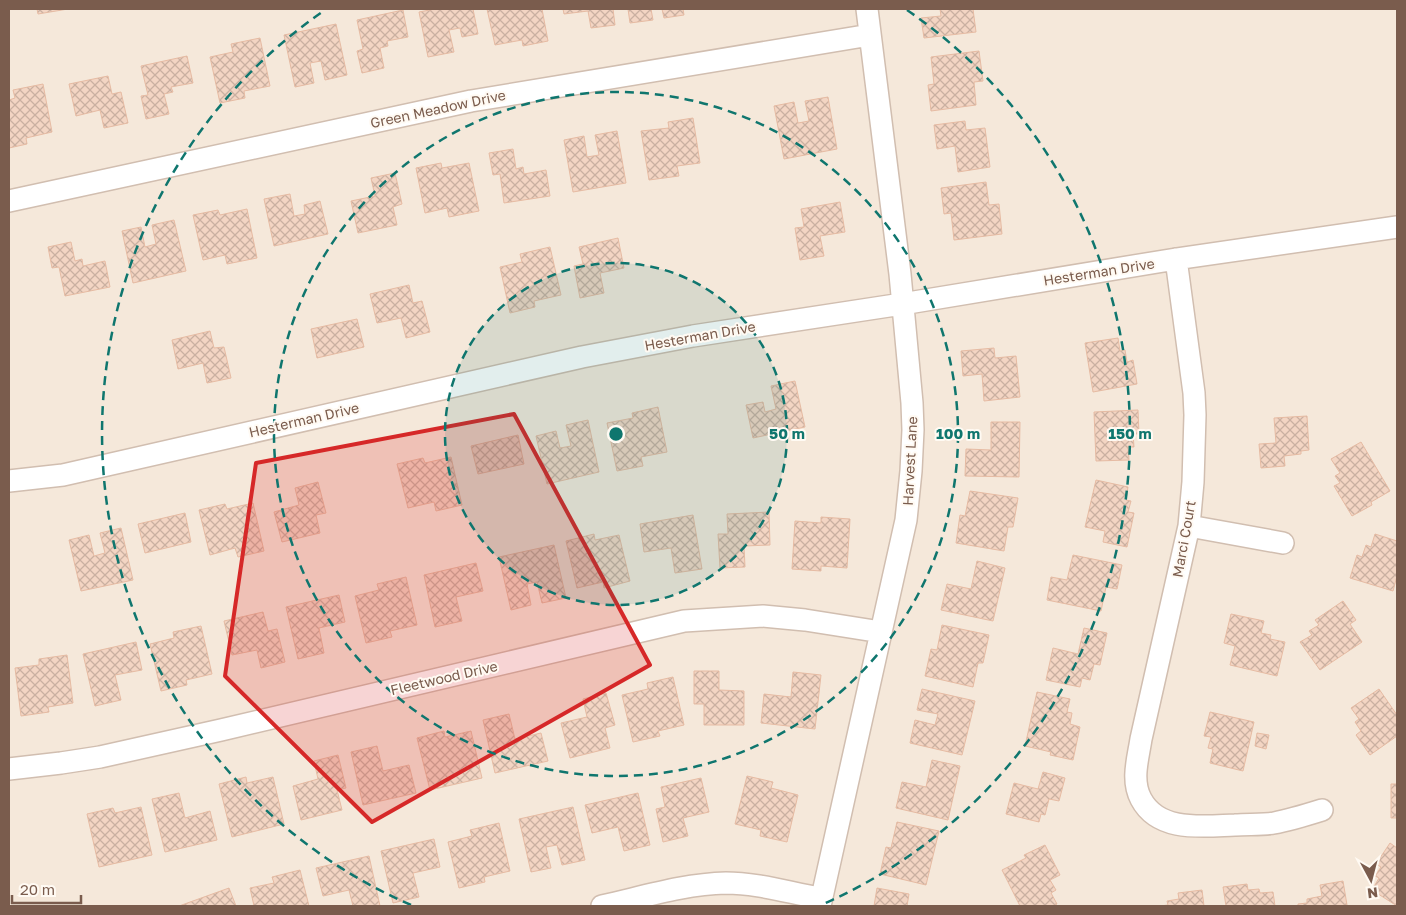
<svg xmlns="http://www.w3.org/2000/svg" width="1406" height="915" viewBox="0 0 1406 915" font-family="'Golos Text',sans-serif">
  <defs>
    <pattern id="building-cross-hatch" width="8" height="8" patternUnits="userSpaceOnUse" patternTransform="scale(1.25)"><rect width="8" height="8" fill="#f3d5c3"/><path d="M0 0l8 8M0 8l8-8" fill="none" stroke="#cab0a1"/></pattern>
  </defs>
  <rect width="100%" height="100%" fill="#fdf6ec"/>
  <path fill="#f5e8da" d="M9,9H1396L1397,22V906H9Z"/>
  <path fill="url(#building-cross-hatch)" stroke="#e6bba3" d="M37,9H68L38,14Z
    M435,9H473L478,34L462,37L460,28L449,30L454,52L428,57L419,12Z
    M487,9H542L548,41L523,46L522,40L495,45Z
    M563,9H613L615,25L591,28L588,11L564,14Z
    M628,9H651L653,20L630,23Z
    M662,9H683L684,15L664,18Z
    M940,9H973L976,32L924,38L921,18L941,16Z
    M403,10L408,37L387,41L388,46L380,48L384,68L362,73L357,51L363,49L357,20Z
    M336,24L347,75L325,80L321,61L310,63L314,83L295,87L284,35Z
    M260,38L270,86L244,91L245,98L220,103L210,57L233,52L231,44Z
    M979,51L983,81L974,82L976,105L931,111L928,85L934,84L931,57Z
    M187,56L193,83L171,87L173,92L164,94L169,114L146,119L141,96L148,95L141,66Z
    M108,76L112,94L121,92L128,123L104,128L100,110L76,116L69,84Z
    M43,84L52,132L26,138L27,144L9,148V100L15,98L13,90Z
    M828,97L837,149L784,159L774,106L794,102L798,123L809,121L805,101Z
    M693,118L700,163L677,166L679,176L649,180L641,131L669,128L668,122Z
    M965,121L966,130L985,128L990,167L958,172L955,146L937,149L934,125Z
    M617,131L626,183L573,192L564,140L584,136L587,157L599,155L595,135Z
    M513,149L516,169L523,167L524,174L546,170L550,196L504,203L500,174L493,175L489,153Z
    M441,163L442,168L469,163L479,211L449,217L447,208L425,213L416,168Z
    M395,173L402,204L393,207L397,225L358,233L351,201L375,196L371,178Z
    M986,182L989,205L999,204L1002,234L954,240L951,213L944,214L941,188Z
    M290,194L294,216L305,214L304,205L320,201L328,234L274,246L264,199Z
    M840,202L845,232L820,236L824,256L800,260L795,228L804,227L801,209Z
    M247,209L257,258L227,264L225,255L203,260L193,215L218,210L220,215Z
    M174,220L186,271L133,283L122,231L141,227L145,247L156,244L152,225Z
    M618,238L624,268L600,273L604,293L580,298L574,266L583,264L579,247Z
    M71,242L75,261L82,259L83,266L105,261L110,287L65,296L59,267L52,268L48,247Z
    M550,247L561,295L534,301L535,307L510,313L500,267L522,262L520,254Z
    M409,285L413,303L422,301L430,332L406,338L401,318L377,323L370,294Z
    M357,319L364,347L317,358L311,329Z
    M210,331L214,348L224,347L231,378L207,383L203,363L178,369L172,340Z
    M1118,338L1120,351L1125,350L1127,362L1133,360L1137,384L1093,392L1085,343Z
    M994,348L995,358L1016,356L1020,397L984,401L982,374L963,376L961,351Z
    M795,381L805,427L753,438L746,405L763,402L765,412L776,409L771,386Z
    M658,407L667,452L641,457L643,466L617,471L607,423L633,418L632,413Z
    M1138,410L1139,434H1133L1134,447H1128L1129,460L1096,461L1094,412Z
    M1307,416L1309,450L1301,451V454L1284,456L1285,466L1261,468L1259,444L1276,443L1274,418Z
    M588,420L599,472L547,484L536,436L556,431L560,448L571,446L566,425Z
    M991,422H1020L1019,477L965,476L966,449L991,450Z
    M518,435L524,464L478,474L471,446Z
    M1361,442L1390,491L1371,502L1372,505L1352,516L1334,486L1340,483L1335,476L1340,473L1331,459Z
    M451,457L462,505L436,511L434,502L408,508L397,464L423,458L425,463Z
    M1096,480L1128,487L1126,500L1131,501L1128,512L1134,513L1127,547L1103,542L1105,531L1085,527Z
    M318,482L326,513L316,515L320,533L282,542L274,512L299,505L295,488Z
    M970,491L1018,498L1013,527H1008L1004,551L956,543L960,515L965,516Z
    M253,503L264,551L238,557L235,548L210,555L199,510L225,504L227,509Z
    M769,512L770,545L744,546L745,567L720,568L718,534H728L727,514Z
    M185,513L191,542L145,553L138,524Z
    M693,515L702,569L675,573L671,548L644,552L640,524Z
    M821,517L850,519L847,568L821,566V571L792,569L795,521L821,523Z
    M121,528L133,580L81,591L69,540L89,535L94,556L105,553L100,533Z
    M594,534L595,540L619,535L630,581L604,588L603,582L577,588L566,541Z
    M1375,534L1397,541V576L1393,591L1350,578L1357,555L1362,557L1366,545L1371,547Z
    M554,545L566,598L542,603L537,582L527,584L531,605L511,610L499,557Z
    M1073,555L1122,565L1117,589L1106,587L1101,611L1047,600L1051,577L1067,580Z
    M977,561L1005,568L993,621L941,610L947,584L971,589Z
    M476,563L483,591L456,597L462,621L435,627L424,575Z
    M406,577L417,625L390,631L392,637L366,643L355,596L379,590L377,584Z
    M339,595L345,622L319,628L324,653L298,659L286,607Z
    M1343,601L1356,620L1350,624L1362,642L1320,670L1300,642L1312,635L1309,631L1319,625L1315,620Z
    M263,612L268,631L277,629L285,662L261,668L257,650L232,655L224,621Z
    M1231,614L1264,621L1261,633L1271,635L1270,639L1285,642L1277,676L1230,665L1235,646L1224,643Z
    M942,625L989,635L983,663H978L973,687L925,676L931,649L937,650Z
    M201,626L212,674L186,680L187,685L161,691L150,644L174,638L173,632Z
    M1084,628L1107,633L1100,665L1094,664L1090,680L1082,678L1080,687L1046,680L1053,648L1078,654Z
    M136,642L142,670L115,675L121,700L95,706L83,654Z
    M67,655L73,703L48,707L49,712L21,716L15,668L39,665V659Z
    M694,671H719V690L744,691V725H704V704H694Z
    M793,672L821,675L815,729L761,723L764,694L791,697Z
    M673,677L684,725L658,731L660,736L633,742L622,695L648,689L647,683Z
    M922,689L975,701L962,755L910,743L915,720L935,725L938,714L917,710Z
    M1379,689L1397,715V736L1370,755L1356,735L1361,731L1355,722L1359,719L1351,708Z
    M1037,692L1070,699L1067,712L1072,713L1070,724L1080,727L1073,760L1050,755L1051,752L1025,746Z
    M606,693L615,725L605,728L610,748L570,758L561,723L587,717L583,699Z
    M1210,712L1254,722L1243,771L1210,763L1213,749L1208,748L1211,737L1204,736Z
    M509,714L515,739L541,733L548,761L495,773L483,720Z
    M444,731L445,737L471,731L482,778L430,790L417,738Z
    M1257,733L1269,735L1266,749L1255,746Z
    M377,746L383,771L409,765L416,793L363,805L351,752Z
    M338,755L346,788L337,790L342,810L301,820L293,786L318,779L314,761Z
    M932,760L960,766L948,820L896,808L902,782L926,787Z
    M1043,772L1065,778L1059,801L1049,799L1045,815L1041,814L1039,822L1006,814L1014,783L1038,789Z
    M747,776L773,782L771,788L798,795L787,842L760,836L761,830L735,824Z
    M246,777L247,783L273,777L284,824L232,837L219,784Z
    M701,778L709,812L683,818L688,836L663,842L656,809L665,807L661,787Z
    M1391,784H1397V818H1391Z
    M179,793L185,818L210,811L217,840L165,852L152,799Z
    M638,793L650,845L624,851L618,827L592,833L585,805Z
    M141,807L152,855L99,867L87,814L113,808L115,813Z
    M573,807L585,860L562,865L557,845L546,847L551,868L531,872L519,819Z
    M897,822L939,831L926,885L880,874L886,847L891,848Z
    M499,823L510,871L484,877L485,882L459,888L448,842L472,836L470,830Z
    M434,839L440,867L413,873L419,897L393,903L381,851Z
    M1390,843L1397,848V906L1372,890L1379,878L1375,876L1381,867L1376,864Z
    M1045,845L1060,875L1050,880L1056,890L1051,893L1057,904L1053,906H1020L1002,870L1026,858L1024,855Z
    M369,856L380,906H353L349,890L323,896L316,868Z
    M300,870L309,906H254L250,888L274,883L272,877Z
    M1343,881L1347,905L1338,906H1298V904L1307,903V899L1322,896L1320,885Z
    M1247,884L1248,890L1259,889L1260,893L1273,892L1275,906H1226L1223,887Z
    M229,888L236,906H179Z
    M877,888L909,894L907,906H874Z
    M1202,890L1204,906H1160L1168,905L1167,901L1179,899L1178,893Z"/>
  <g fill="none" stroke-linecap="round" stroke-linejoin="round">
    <g stroke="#d1beb0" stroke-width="24">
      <path id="street" d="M9,201L471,101L870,35
        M1176,259L1194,393L1195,415L1193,482L1189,526L1141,739C1138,759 1131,780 1141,799C1159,833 1204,826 1235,825C1248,824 1262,825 1274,823C1290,820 1306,815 1322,810
        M9,481L63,475L582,357L693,336L902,304L1176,259L1397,227
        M1189,526L1283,543
        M9,769L61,763L100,757L221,730L684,621L763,616L805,620L881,632
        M602,906C643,897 684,884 726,883C757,883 790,893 820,898
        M820,906L906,520L911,471L913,430L912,403L900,274L867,9"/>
    </g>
    <use href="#street" stroke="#fff" stroke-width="21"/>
  </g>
  <path fill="#d62828" fill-opacity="0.2" stroke="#d62828" stroke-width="4" stroke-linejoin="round" d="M514,414L650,665L372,822L225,676L256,463Z"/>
  <circle cx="616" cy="434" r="171" fill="#0f766e" fill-opacity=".12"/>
  <g fill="none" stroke="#0f766e" stroke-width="2.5" stroke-dasharray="9 6">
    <circle cx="616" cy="434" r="171"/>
    <circle cx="616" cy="434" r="342"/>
    <path d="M411 905A514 514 0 0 1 325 10M907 10A514 514 0 0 1 821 905"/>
  </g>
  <g text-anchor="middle" stroke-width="4" stroke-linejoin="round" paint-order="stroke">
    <g font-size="14" fill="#7a5c4d" stroke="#fffaf3">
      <text transform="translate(438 109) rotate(-12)" y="5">Green Meadow Drive</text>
      <text transform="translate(1099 272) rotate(-9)" y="5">Hesterman Drive</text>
      <text transform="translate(700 336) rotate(-10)" y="5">Hesterman Drive</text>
      <text transform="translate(304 420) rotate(-13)" y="5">Hesterman Drive</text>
      <text transform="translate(910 461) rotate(-87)" y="5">Harvest Lane</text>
      <text transform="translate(1184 539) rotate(-80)" y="5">Marci Court</text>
      <text transform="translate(444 678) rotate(-13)" y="5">Fleetwood Drive</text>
    </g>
  </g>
  <circle cx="616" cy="434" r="8" fill="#0f766e" stroke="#fffaf3" stroke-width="2.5"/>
  <g font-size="15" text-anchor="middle" font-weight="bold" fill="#0f766e" stroke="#fffaf3" stroke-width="4" stroke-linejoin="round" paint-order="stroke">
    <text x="787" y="439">50 m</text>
    <text x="958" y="439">100 m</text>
    <text x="1130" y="439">150 m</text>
  </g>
  <rect width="1406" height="915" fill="none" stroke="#7a5c4d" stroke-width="20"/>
  <g transform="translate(1371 880) rotate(173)" stroke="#fffaf3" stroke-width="4" paint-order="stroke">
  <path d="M0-4L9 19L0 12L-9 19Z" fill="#7a5c4d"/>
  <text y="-8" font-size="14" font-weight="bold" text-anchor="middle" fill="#7a5c4d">N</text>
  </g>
  <path d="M12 895v8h69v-8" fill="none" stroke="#7a5c4d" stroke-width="2.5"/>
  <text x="20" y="895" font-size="15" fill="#7a5c4d" stroke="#fffaf3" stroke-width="4" paint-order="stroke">20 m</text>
</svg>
